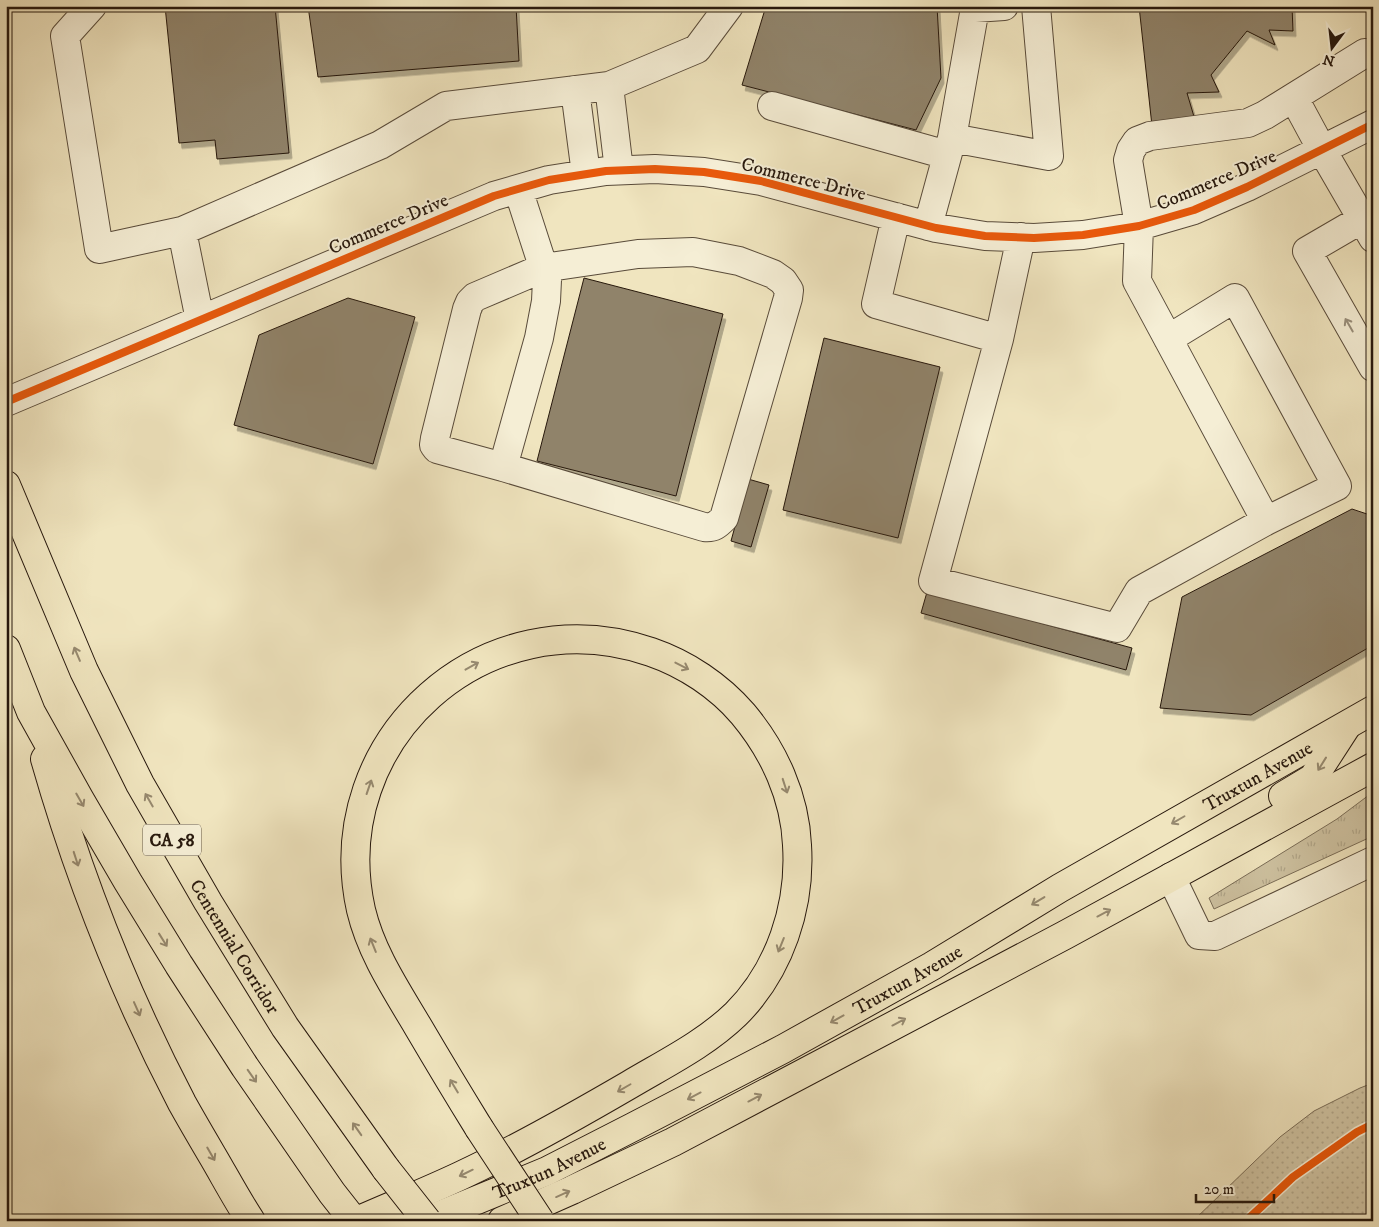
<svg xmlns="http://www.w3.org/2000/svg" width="1379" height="1227" viewBox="0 0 1379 1227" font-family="'IM FELL DW Pica',serif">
  <defs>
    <pattern id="grass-tufts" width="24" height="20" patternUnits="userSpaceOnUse" patternTransform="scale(1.25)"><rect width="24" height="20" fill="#cec2a1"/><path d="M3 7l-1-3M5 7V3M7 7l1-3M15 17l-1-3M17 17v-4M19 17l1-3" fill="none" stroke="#b1a689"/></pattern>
    <pattern id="park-dots" width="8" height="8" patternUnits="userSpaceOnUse" patternTransform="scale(1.25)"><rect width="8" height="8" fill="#cec2a1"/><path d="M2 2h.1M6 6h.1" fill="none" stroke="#b1a689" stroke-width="1.8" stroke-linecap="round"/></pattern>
    <filter id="shadow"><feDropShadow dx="3" dy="5.5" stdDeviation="0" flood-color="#0004"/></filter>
  </defs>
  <rect width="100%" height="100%" fill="#f0e5bf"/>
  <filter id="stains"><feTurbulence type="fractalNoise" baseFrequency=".004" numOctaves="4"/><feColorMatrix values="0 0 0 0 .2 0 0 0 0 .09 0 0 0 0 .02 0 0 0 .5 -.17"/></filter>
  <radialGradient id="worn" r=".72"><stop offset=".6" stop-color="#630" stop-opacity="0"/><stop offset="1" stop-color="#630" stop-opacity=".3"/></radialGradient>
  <path fill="url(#grass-tufts)" stroke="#7a6d57" d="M1373,792V836L1214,909L1209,898L1337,819Z"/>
  <path fill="url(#park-dots)" stroke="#7a6d57" d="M1373,1083V1221H1193L1280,1137L1314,1111L1360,1088Z"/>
  <path fill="#90836a" stroke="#27180d" filter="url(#shadow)" d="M165,6H275L289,153L217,159L215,140L179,143Z
    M308,6H516L519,61L318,77Z
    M766,6H937L941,78L916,130L742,85Z
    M1139,6H1292L1293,31L1269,30L1275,45L1247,31L1211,75L1219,92L1187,93L1195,120L1152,126Z
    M584,278L723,314L676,496L537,461Z
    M348,298L415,317L373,464L234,425L259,335Z
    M824,338L940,367L898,538L783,510Z
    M748,479L769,485L751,547L731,541Z
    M1352,509L1373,516V643L1368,648L1251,715L1160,708L1182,597Z
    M927,592L1132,648L1126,670L921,613Z"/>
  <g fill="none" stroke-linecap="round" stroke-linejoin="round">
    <g stroke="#594b3a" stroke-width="30">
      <path id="minor" d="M92,6L65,36L99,249L182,231L200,320
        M575,90L586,174
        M1294,98L1322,150L1373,238
        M772,106L947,155
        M952,138L1049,156L1036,6
        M619,170L609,86L697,49L729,6
        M1373,214L1362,219L1307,251L1373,367
        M896,217L876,304L999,339L1021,237
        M928,226L952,138L975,8L1004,6
        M182,231L380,145L446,106L609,86
        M999,339L933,581L1117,628L1139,591L1266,521
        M1168,339L1235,298L1337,486L1266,521L1137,281L1139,226L1128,160L1131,150L1137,141L1150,136L1248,123L1265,115L1365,53
        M6,402L494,196L549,180L606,171L655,169L704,172L761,181L936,228L985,236L1034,238L1083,235L1139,226L1194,210L1247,187L1373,124
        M503,467L437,449L434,445L435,438L467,309L470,302L475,297L543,268L638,254L693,252L739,261L773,274L783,281L789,290L788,298L724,518C717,525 714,528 704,527L503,467L539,338L546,301L547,280L541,260L518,189
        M1171,877L1199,935L1215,936L1373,861"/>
    </g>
    <g stroke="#27180d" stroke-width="30">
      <g id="major">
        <path d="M1283,796L1313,778L1346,727"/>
        <path id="s1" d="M426,1221L547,1171L633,1127L783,1049L932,966L1060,888L1373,710"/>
        <path d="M502,1221L572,1190L673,1142L1065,935L1373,767"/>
      </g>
    </g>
    <g stroke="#27180d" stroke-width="30">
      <g id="highway">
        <path id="s2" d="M6,485L84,671L140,784L208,902L285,1027L386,1169"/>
        <path d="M6,649L31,712L79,798L128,882L179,965L245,1067L332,1193L354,1221"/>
        <path d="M45,759C79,878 125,994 182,1103C192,1121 202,1138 212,1155C225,1177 237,1200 251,1221"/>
        <path d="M357,1221C391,1206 426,1192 460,1176C518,1149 574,1117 629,1085C666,1063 705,1044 736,1014C780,970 801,906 797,845C795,797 774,751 743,714C719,686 686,664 651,652C486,595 323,739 361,910C371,952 395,988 417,1025C437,1059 458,1094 479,1128"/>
      </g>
    </g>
    <use href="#minor" stroke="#f5eed5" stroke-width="28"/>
    <use href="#major" stroke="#f0e5bf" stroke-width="28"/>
    <use href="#highway" stroke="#f0e5bf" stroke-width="28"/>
    <g stroke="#27180d" stroke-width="30" stroke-linecap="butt">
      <path id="highway-bridge" d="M479,1128L540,1221
        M386,1169L427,1221"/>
    </g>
    <use href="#highway-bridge" stroke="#f0e5bf" stroke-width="28"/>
    <g stroke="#f5eed5" stroke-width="11">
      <path id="cycleway" d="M6,402L494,196L549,180L606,171L655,169L704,172L761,181L936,228L985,236L1034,238L1083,235L1139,226L1194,210L1247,187L1373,124
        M1246,1221L1293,1177L1357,1132L1373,1124"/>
    </g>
    <use href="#cycleway" stroke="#e8590c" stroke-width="8"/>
  </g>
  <defs><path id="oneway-shaft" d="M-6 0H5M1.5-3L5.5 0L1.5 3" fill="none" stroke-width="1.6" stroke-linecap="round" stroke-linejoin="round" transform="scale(1.25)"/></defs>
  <use stroke="#988e7b" href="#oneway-shaft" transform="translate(1349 325) rotate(-120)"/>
  <g stroke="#96896f">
    <use href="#oneway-shaft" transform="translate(77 654) rotate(-113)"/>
    <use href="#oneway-shaft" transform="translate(472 666) rotate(-29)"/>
    <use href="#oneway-shaft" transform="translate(682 666) rotate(27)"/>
    <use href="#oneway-shaft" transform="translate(1322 764) rotate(122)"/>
    <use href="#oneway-shaft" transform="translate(785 786) rotate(72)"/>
    <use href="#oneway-shaft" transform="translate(369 787) rotate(-71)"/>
    <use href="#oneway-shaft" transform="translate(80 800) rotate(60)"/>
    <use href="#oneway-shaft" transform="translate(149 800) rotate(-120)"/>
    <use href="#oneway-shaft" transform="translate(1178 820) rotate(150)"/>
    <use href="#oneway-shaft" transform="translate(76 859) rotate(72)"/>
    <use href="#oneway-shaft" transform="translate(1038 901) rotate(149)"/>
    <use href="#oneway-shaft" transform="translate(1104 913) rotate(-28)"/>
    <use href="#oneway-shaft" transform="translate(163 940) rotate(58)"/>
    <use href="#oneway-shaft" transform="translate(373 945) rotate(-112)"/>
    <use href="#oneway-shaft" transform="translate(781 945) rotate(112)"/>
    <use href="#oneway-shaft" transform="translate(137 1009) rotate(66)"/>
    <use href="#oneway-shaft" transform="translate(837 1019) rotate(151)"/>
    <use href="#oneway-shaft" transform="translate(899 1022) rotate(-28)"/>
    <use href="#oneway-shaft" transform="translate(252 1076) rotate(55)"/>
    <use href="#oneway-shaft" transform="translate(454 1086) rotate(-121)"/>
    <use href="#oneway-shaft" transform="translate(624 1088) rotate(150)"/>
    <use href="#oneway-shaft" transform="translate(694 1096) rotate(152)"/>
    <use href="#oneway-shaft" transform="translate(755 1098) rotate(-28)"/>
    <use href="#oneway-shaft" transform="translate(357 1129) rotate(-125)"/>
    <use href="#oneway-shaft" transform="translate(211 1154) rotate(60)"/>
    <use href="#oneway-shaft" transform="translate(466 1173) rotate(154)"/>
    <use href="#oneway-shaft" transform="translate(563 1194) rotate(-24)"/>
  </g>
  <g text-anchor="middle" stroke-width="4" stroke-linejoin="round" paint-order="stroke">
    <rect fill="#f5eed5" stroke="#655849" stroke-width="1" x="143" y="824.5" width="58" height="31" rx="4"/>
    <g font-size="18" font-weight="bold" fill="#27180d">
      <text x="172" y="846">CA 58</text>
    </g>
    <g font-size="19" fill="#27180d" stroke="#f5eed5">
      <text transform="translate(804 178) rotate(14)" y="7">Commerce Drive</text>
      <text transform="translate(1216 179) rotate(-23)" y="7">Commerce Drive</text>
      <text transform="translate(388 223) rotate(-23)" y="7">Commerce Drive</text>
      <text dy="7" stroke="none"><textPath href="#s1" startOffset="944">Truxtun Avenue</textPath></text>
      <text dy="7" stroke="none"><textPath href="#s2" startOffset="516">Centennial Corridor</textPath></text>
      <text dy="7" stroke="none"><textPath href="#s1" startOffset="539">Truxtun Avenue</textPath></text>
      <text dy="7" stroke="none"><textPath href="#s1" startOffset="134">Truxtun Avenue</textPath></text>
    </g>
  </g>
  <rect width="1379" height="1227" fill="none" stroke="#f0e5bf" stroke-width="25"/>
  <rect x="8" y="8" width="1364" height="1212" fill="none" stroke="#27180d" stroke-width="2.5"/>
  <rect x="12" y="12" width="1354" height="1202" fill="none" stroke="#27180d"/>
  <g transform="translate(1332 48) rotate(195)" stroke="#f5eed5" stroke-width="4" paint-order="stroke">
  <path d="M0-4L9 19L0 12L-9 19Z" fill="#27180d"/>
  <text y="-8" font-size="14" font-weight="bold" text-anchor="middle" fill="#27180d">N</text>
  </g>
  <path d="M1196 1194v8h78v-8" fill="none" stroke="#27180d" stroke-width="2.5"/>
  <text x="1204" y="1194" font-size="15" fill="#27180d" stroke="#f5eed5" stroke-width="4" paint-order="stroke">20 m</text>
  <rect width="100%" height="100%" filter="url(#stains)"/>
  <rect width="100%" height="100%" fill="url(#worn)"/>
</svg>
